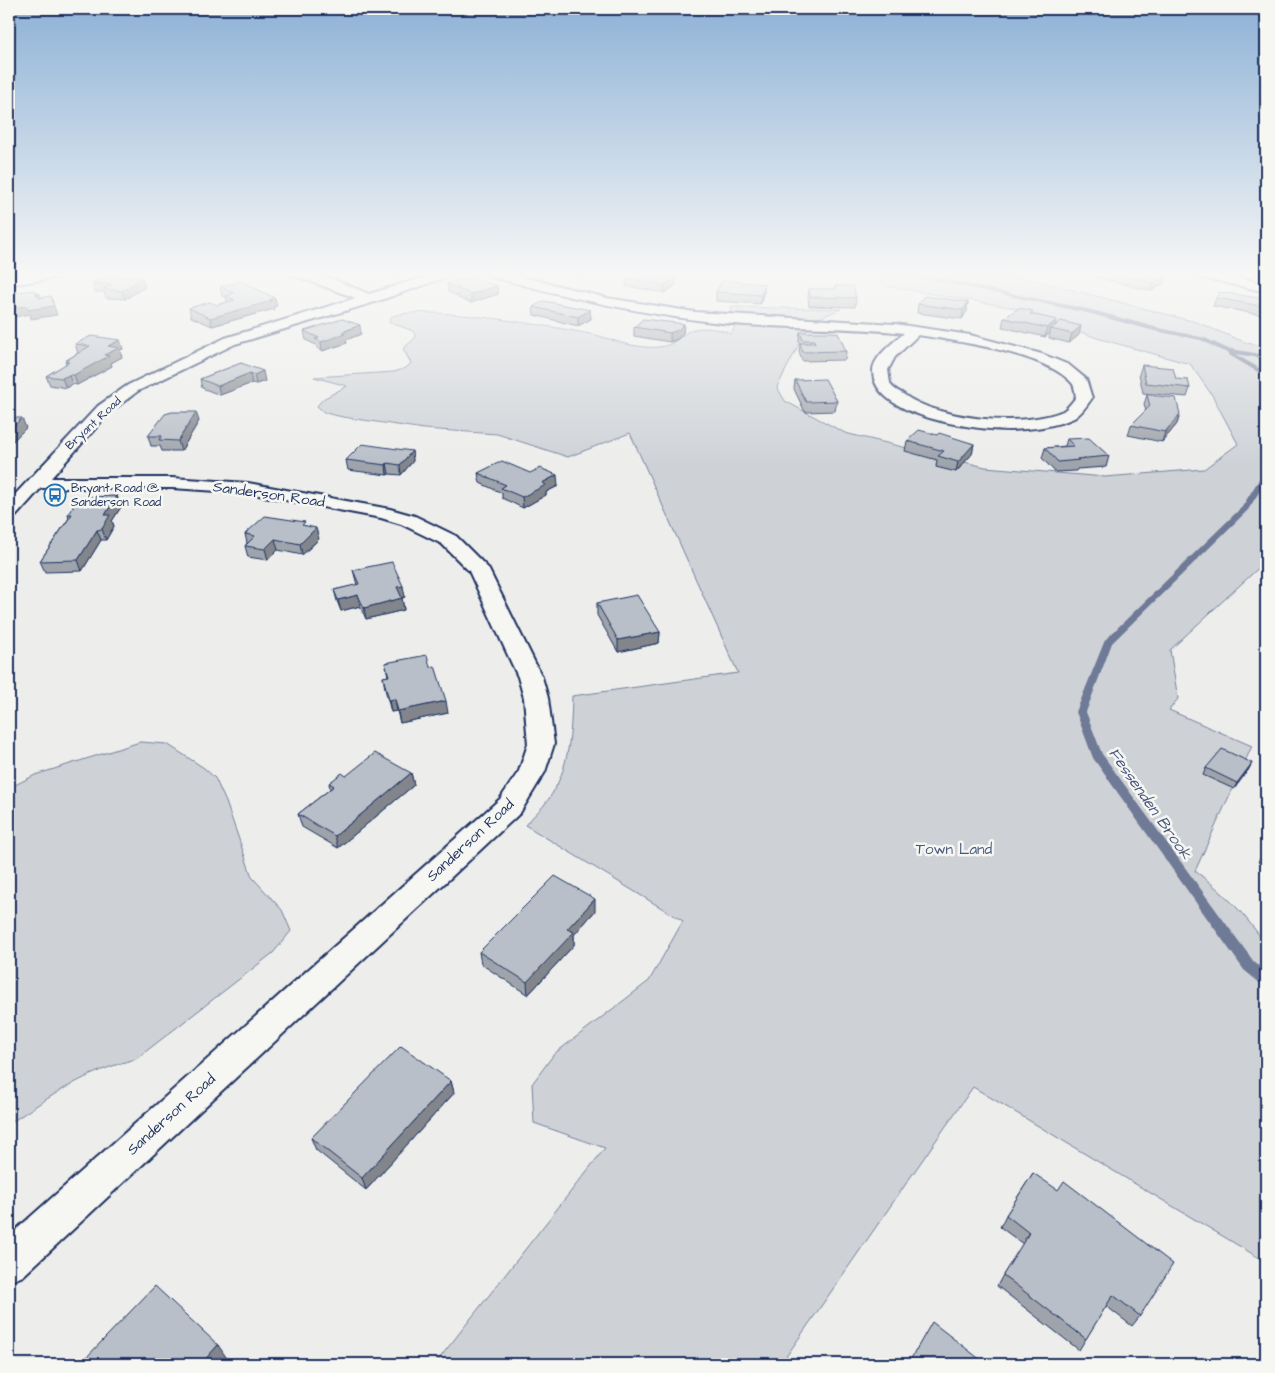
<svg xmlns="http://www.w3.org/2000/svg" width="1275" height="1373" viewBox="0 0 1275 1373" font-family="'Architects Daughter',sans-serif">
  <rect width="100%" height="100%" fill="#edeeec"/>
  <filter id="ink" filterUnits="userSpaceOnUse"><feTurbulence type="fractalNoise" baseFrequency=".02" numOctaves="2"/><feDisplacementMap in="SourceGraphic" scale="10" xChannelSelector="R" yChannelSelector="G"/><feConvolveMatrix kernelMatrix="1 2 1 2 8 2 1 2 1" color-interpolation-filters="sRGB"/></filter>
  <g filter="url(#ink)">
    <path fill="#ced2d7" stroke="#74809a" d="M877,273H1008L1196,322L1247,343L1266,346V561L1170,650L1178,699L1169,710L1252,746L1195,871C1225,893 1245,914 1266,945V1262L973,1087L781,1364H435L605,1148L534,1123L532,1084L554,1054L649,981L683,921L525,825C532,817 542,809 548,800C570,769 571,732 572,696L738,673L630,433L568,457L497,434L424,429L343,417L325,413L317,406L323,399L347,386L314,377L394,372L406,368L411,363L403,349L416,337L413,331L389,322L391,317C415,303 557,327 590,334C604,336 617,343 631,345C642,347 657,349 668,345C676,342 683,334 691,330C700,326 723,329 731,334L735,327L731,307L841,309L811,321L777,387L785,401L845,433L985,467L1105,477L1204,469L1238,444L1212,395L1190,364L1097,338L1015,308L885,286L878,280Z
      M140,742L167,744L204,768L215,778L226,802L252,877L282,910L291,931L273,953L136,1059C85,1072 52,1095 9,1124V788L35,775Z"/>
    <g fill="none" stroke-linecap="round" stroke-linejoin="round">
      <path fill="#6e7a96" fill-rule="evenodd" d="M901,273H912L1088,309L1155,327L1205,338L1226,348L1266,355V359L1235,354L1266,372V377L1229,355V353L1222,351L1201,340L1154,331L1087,313Z
        M1263,473H1266V481L1248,510L1112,643L1086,712L1102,754L1254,962L1266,972V986L1261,984L1244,970L1093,758L1076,712L1105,640L1242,507Z"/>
      <g stroke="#1b2f5e" stroke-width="4">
        <path id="street" d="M35,273H66L60,277L9,285V277Z
          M287,273H308L335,280L369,294L438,273H458L375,302L235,344L138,391L110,412L51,478H172L248,483L390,509L415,516L456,536L488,568L542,677L548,698L554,744L545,772L520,813L23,1276L9,1282V1236L500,799L519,771L528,744L524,698L518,677L469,571L442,544L401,524L381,518L248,493L172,488H41L16,516L9,518V501L98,406L128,385L225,338L356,298Z
          M487,273H508L607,298L695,312L895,324L970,335L1042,354L1069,365L1086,379L1092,398C1088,404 1081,414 1074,418C1054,427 1032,429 1010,430C976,430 873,417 873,371C873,357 894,342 904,333C843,326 782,329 722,323C643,315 565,297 489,276ZM918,335C956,341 1046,353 1072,383C1075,386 1075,393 1076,397C1072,402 1068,408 1063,411C1024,428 937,420 903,394C900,392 893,389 891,385C889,381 889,374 888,370L895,357Z
          M1195,273H1218L1266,284V292L1197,276Z"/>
      </g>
      <use href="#street" fill="#f6f6f2" fill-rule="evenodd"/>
    </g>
    <path fill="#9fa4ac" stroke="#1b2f5e" d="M382,273H407L392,278Z
      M566,273H589L580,277Z
      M1092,273H1161L1167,275L1164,283L1151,291L1092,276Z
      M657,274L676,285L665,293L626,286V278Z
      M92,283L145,287L125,299L106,298L104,292H95Z
      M447,284L497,286L498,294L471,303L458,298V296L448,292Z
      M765,284L764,292L760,304L716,301V292Z
      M835,286L856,298L855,307L809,306L808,297L809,289H835Z
      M220,287L275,298L277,306L273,307L274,309L212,326L191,317L189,308L217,305L227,302L226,297L222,296Z
      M1216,298L1266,299V316L1213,306Z
      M968,302L967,311L962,319L917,313L918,304Z
      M533,307L590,310L591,319L578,326L534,315Z
      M1033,315L1079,335L1069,343L1049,338L1050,333L1045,337L1002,327L1004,318Z
      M684,324L683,333L678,339L670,342L634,336V327Z
      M304,331L361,334L346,340L347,343L322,351L317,348L316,345L306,340Z
      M800,332L846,351L845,360L802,361L799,352L800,345L799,341Z
      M120,340L123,349L120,350L122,357L111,363L112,366L77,385L72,384L66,388L50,385L46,376L66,364L65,361L78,353L75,344Z
      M241,363L265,381L256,384L252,383L220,395L202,388L200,379Z
      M1142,365L1176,379L1190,388L1187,397L1143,393L1139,374Z
      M795,380L837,401L835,411L805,412L794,389Z
      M1147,395L1180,414L1177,424L1162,442L1128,435L1131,425L1146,411L1144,404Z
      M199,421L181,451H162L160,446H151L148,436Z
      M937,435L974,444L972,454L956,472L936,467L937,460L905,451L907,441Z
      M1067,439L1109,456L1106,467L1077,469L1076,471L1055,472L1042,458L1045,448L1065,446Z
      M412,451L413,461L401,475L389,474L387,475L348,470L346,460Z
      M478,473L558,486L546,492V495L523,508L502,498V493L480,483Z
      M117,496L121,507L112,521L114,526L106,540H101L82,571L45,572L40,561L69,518L68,514L84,499Z
      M306,526L319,539L302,555L278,550L268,560L248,557L245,546L247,543L245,534Z
      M353,570L405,597L402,598L404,610L366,619L360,606L341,611L337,601L334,590L357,585Z
      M597,603L660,632L659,643L618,652L597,615Z
      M385,663L430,667L448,713L400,723L397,711L391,712L385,689L383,677L388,676Z
      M1206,768L1249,769L1234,789L1203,775Z
      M411,773L414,785L338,848L302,827L298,814L330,789L329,783L346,776Z
      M1266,847V866L1258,862Z
      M595,911L574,935V945L528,995L481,964L479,952Z
      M451,1081L454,1093L366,1190L316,1150L311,1138Z
      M1033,1173L1140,1316L1132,1326L1106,1306L1079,1350L997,1286L1003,1275L1023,1244L1000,1227L1006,1215Z"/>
    <path fill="#82868c" stroke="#1b2f5e" d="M391,273H407L392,278Z
      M580,273H589L580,277Z
      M1167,275L1164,283L1151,291L1153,283Z
      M676,277V285L665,293V285Z
      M142,278L145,287L125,299L122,291Z
      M765,284L764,292L760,304L761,295Z
      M497,286L498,294L471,303V294Z
      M35,294H40L43,302Z
      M275,298L277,306L273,307L274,309L212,326L210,318Z
      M968,302L967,311L962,319L963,310Z
      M9,305L54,306L57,315L31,319L30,314L15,317L14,313L9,314Z
      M590,310L591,319L578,326V317Z
      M1057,320L1055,329H1051L1050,333L1045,337L1047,328Z
      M684,324L683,333L678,339L670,342V333Z
      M360,325L361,334L346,340L347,343L322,351L321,342Z
      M1081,326L1079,335L1069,343L1072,334Z
      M120,340L123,349L120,350L122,357L111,363L112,366L77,385L74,375L104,355L108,346Z
      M263,371L265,381L256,384L254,375Z
      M250,373L252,383L220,395L218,386Z
      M69,375L72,384L66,388L62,378Z
      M196,412L199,421L181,451L178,441Z
      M1180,414L1177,424L1162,442L1165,432Z
      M22,418L26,428L9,445V431Z
      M974,444L972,454L956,472L958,462Z
      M412,451L413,461L401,475L400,465Z
      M387,463L389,474L387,475L386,465Z
      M557,475L558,486L546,492V495L523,508L522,497L542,483Z
      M117,496L121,507L112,521L114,526L106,540L102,529L105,515Z
      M316,528L319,539L302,555L300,544Z
      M97,530L101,540L82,571L78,560Z
      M275,539L278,550L268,560L265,549Z
      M403,586L405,597L399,599L397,587Z
      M358,595L360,606L341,611L338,600Z
      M402,598L404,610L366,619L364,608Z
      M660,632L659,643L618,652V640Z
      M395,699L397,711L391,712L389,700Z
      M446,701L448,713L400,723L398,711Z
      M1252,763L1249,769L1234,789L1237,783Z
      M411,773L414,785L338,848L335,836Z
      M595,899V911L574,935V945L528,995L527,982L567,929Z
      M451,1081L454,1093L366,1190L362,1178Z
      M218,1345L228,1360L225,1364H201Z"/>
    <path fill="#b9bfc8" stroke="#1b2f5e" d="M633,273H655V274L676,277L665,285L626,278Z
      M1115,273H1161L1167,275L1153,283Z
      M105,276L142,278L122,291L103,289L111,284L92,283Z
      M471,277L497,286L471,294L457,289H459L447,284Z
      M722,280L765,284L761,295L716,292Z
      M241,281L275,298L269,300L272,301L210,318L189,308L210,302L217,305L235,300L226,296L234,293L220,287Z
      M835,286H853L856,298L810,297L809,289H836Z
      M32,290L40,294H35L39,298L51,296L54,306L28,310L27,306L12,308L11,304L9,305V294Z
      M1219,292L1266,299V307L1216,298Z
      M924,296L968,302L963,310L918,304Z
      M544,301L590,310L578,317L533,307Z
      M1019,308L1033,311L1030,314L1057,320L1047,328L1004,318Z
      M342,319L360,325L342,332L345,334L321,342L315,339L319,338L304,331Z
      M643,319L684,324L678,330L670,333L634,327Z
      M1061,321L1081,326L1072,334L1051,329Z
      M800,332H832L838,333L846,351L803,352L800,343H815L814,340H803Z
      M91,336L120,340L108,346L119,348L104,355L109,356L74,375H69L62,378L46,376L69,362L65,361L90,346L75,344Z
      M241,363L263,371L254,375L250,373L218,386L200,379Z
      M1142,365L1173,368L1176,379L1188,380L1190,388L1146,383Z
      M825,379L837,401L806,402L795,380Z
      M1147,395L1176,398L1180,414L1165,432L1131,425L1150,406Z
      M172,412H196L178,441L159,440L162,436H148L165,414Z
      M9,418H22L9,431Z
      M919,430L937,435L939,433L974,444L958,462L938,456L944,451L907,441Z
      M1089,438L1109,456L1077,459L1079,460L1058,462L1045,448L1074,446L1067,439Z
      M362,444L412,451L400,465L387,463L386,465L346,460Z
      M502,461L530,473L540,468L557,475L542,483L546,485L522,497L501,488L506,485L478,473Z
      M117,496L105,515H110L102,529L97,530L78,560L40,561L72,514H68L78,499H84L85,497Z
      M265,516L305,522L302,525L316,528L300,544L275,539L265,549L245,546L255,536L245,534Z
      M392,562L403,586L397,587L402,598L364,608L358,595L338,600L334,590L359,584L353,570Z
      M637,595L660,632L618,640L597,603Z
      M427,655L430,667L435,666L446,701L398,711L395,699L389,700L383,677L389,676L385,663Z
      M1222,749L1252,763L1237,783L1206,768Z
      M375,753L411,773L335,836L298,814L334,786L329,783L342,773L346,776Z
      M555,876L595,899L567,929L574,932L527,982L479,952Z
      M401,1046L451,1081L362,1178L311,1138Z
      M1033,1173L1058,1190L1064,1181L1173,1264L1140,1316L1113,1295L1086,1339L1003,1275L1029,1233L1006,1215Z
      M155,1286L218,1345L201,1364H80Z
      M932,1322L986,1364H908Z"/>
  </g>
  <linearGradient id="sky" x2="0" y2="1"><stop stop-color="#8db1d6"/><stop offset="0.59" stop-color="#f7f7f6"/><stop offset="1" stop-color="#f7f7f6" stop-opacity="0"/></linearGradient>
  <rect width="1275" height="465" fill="url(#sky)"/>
  <defs>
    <g id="bus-ring" transform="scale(1.125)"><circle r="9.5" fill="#f6f6f2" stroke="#1f6fb2" stroke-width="1.5"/><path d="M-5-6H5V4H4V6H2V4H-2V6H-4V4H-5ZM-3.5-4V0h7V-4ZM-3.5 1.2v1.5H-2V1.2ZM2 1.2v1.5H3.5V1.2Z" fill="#1f6fb2"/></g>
  </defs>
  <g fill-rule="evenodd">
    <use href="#bus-ring" x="55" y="495"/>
  </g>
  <g text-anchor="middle" stroke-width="5" stroke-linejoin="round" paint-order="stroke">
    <g font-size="12" fill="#1b2f5e" stroke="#f6f6f2">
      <text transform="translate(93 423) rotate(-43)" y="4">Bryant Road</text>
    </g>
    <g font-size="12" fill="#1b2f5e" stroke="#f6f6f2" text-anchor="start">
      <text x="71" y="492">Bryant Road @<tspan x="71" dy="14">Sanderson Road</tspan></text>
    </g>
    <g font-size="15" fill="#1b2f5e" stroke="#f6f6f2">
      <text transform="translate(269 494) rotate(8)" y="5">Sanderson Road</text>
      <text transform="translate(470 840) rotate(-43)" y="5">Sanderson Road</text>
      <text transform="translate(171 1114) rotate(-42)" y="5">Sanderson Road</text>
    </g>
    <g font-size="15" fill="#48587c" stroke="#f6f6f2">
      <text x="954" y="854">Town Land</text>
    </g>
    <g font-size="16" font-style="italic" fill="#44547a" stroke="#f6f6f2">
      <text transform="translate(1151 803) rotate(55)" y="6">Fessenden Brook</text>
    </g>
  </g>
  <rect width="1275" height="1373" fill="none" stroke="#f6f6f2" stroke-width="30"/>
  <rect x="15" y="15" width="1245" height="1343" fill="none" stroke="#1b2f5e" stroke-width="2" filter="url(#ink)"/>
</svg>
